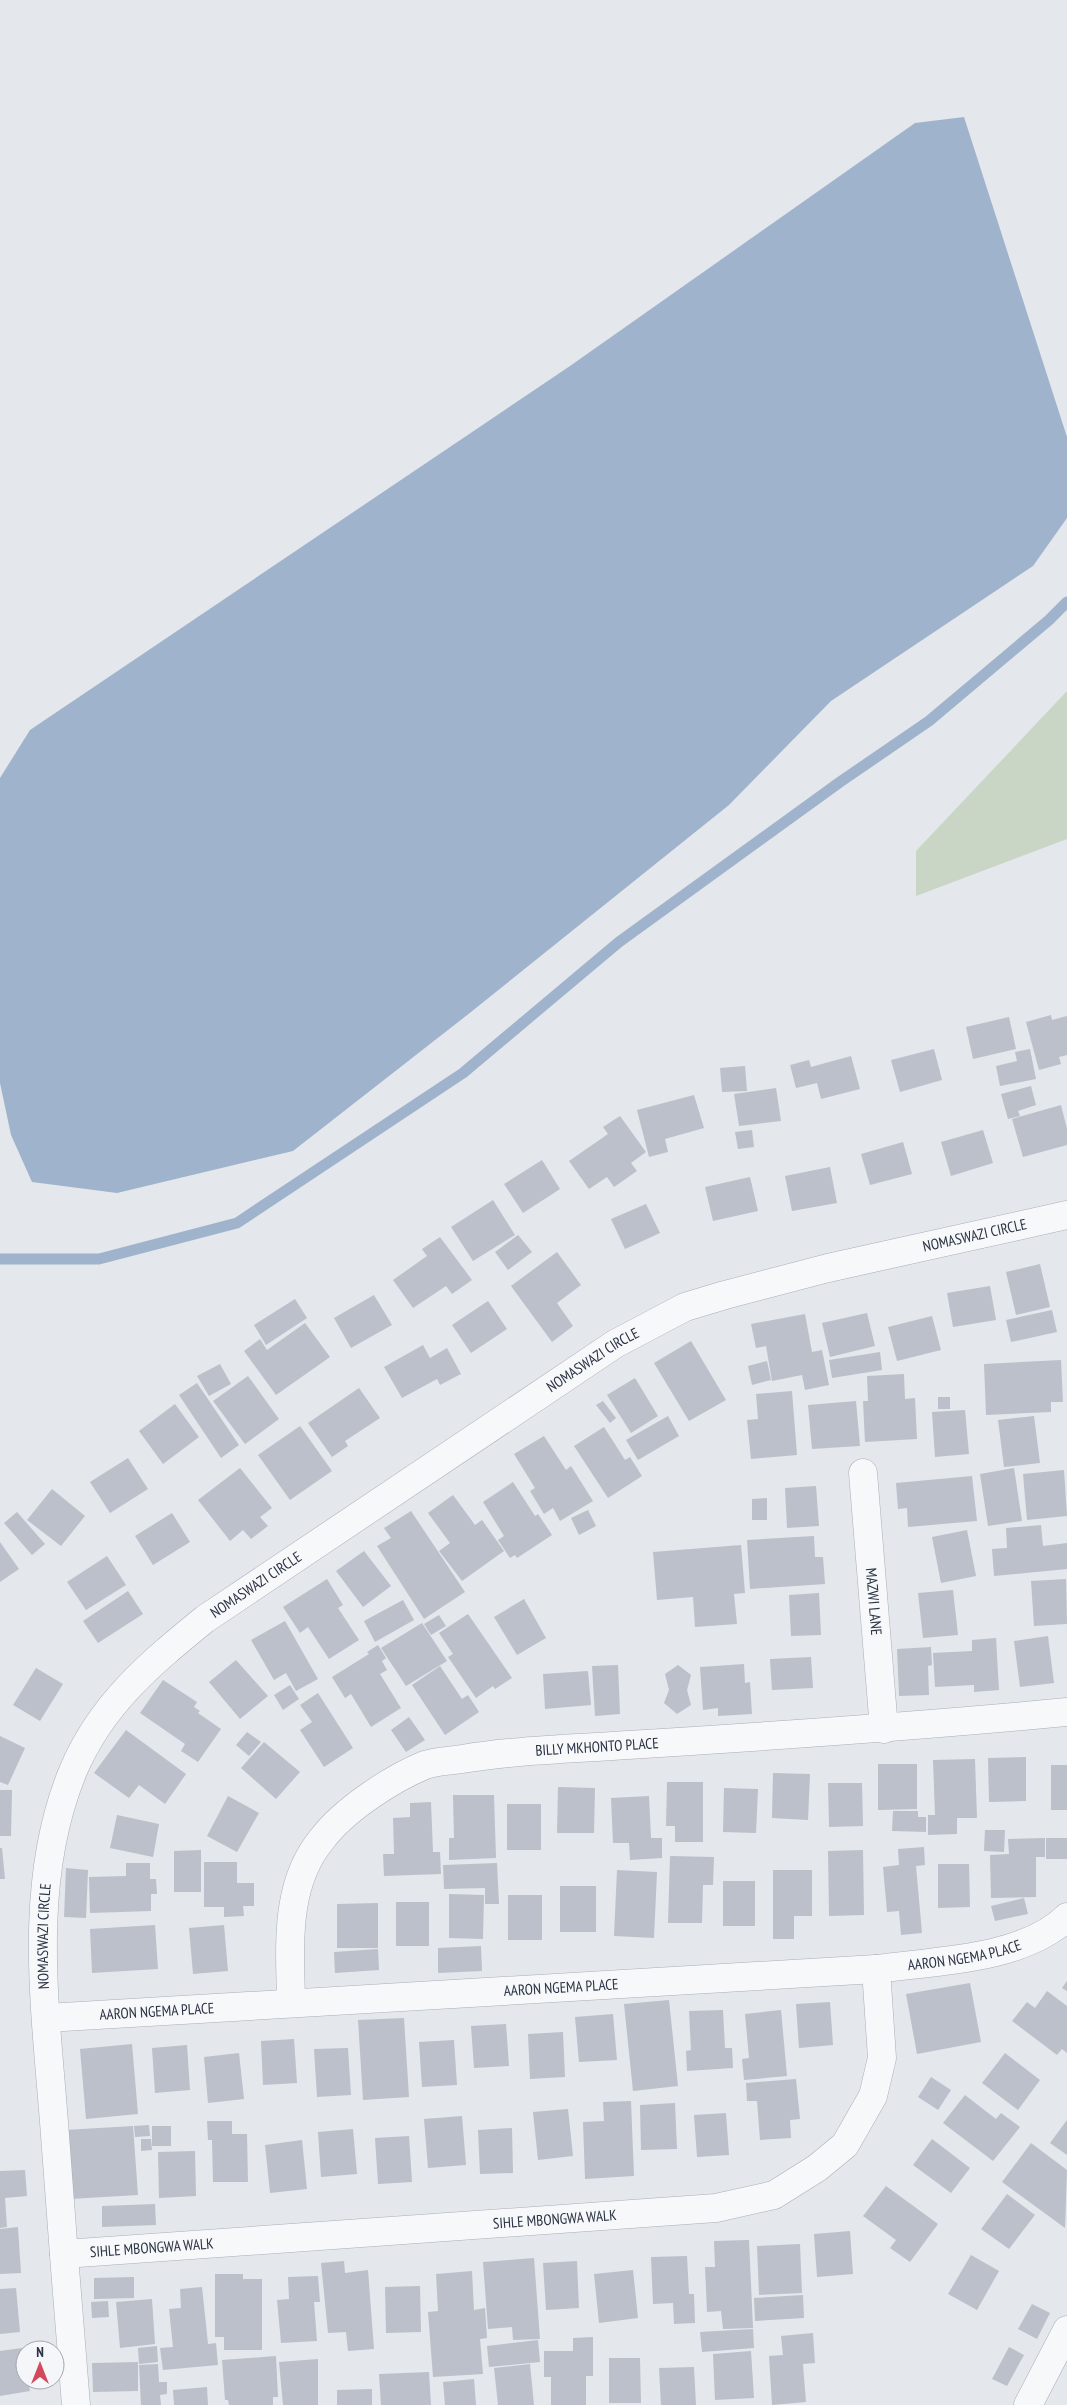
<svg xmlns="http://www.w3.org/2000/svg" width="1067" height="2405" font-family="'PT Sans Narrow',sans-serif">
<rect width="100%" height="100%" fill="#e4e7ec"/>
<polygon fill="#c9d6c5" points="1067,691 1067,839 916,896 916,851"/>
<polygon fill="#9fb4cc" points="964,117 1067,437 1067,518 1033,566 831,701 729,805 471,1012 293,1151 117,1193 32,1182 11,1135 0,1083 0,778 30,730 570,366 915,123"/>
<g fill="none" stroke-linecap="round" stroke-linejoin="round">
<polyline stroke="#9fb4cc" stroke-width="11" points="0,1259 99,1259 237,1223 463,1073 619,942 840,782 929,721 1049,620 1067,602"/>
</g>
<g fill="#bbc0ca">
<polygon points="1051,1015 1052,1020 1067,1016 1067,1055 1059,1057 1061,1064 1039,1070 1026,1022"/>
<polygon points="1009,1017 1016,1049 973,1059 966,1027"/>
<polygon points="934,1049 942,1080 900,1092 891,1060"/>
<polygon points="1030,1049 1036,1079 1000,1086 996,1066 1017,1061 1015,1052"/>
<polygon points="851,1056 860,1089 821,1099 817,1083 796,1088 790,1065 809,1060 811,1067"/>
<polygon points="745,1066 747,1091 722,1092 720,1068"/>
<polygon points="1031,1086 1036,1105 1018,1111 1020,1116 1008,1119 1001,1094"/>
<polygon points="776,1088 781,1121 739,1126 734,1094"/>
<polygon points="694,1095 704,1128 665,1139 668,1152 649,1157 637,1110"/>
<polygon points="1061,1105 1067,1129 1067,1145 1023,1157 1012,1119"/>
<polygon points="620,1116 646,1152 631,1163 637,1171 614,1187 607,1177 589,1189 569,1161 608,1134 603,1127"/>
<polygon points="752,1130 754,1147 738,1149 735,1132"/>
<polygon points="983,1130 993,1163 951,1176 941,1142"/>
<polygon points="903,1142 912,1174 870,1185 861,1154"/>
<polygon points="542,1160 560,1189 523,1213 504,1184"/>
<polygon points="830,1167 837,1203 792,1211 785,1176"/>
<polygon points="750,1177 758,1211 713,1221 705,1187"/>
<polygon points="493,1200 515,1235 473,1261 451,1227"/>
<polygon points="646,1204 660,1233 625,1249 611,1219"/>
<polygon points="518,1235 532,1252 508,1270 495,1252"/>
<polygon points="440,1237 472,1280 452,1294 446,1286 413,1308 393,1280 427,1256 422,1249"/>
<polygon points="557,1252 581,1285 557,1303 573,1326 552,1342 511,1286"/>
<polygon points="1040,1264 1050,1307 1016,1315 1006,1272"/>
<polygon points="990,1286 996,1320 953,1327 947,1293"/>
<polygon points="374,1295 392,1325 351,1348 334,1318"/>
<polygon points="295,1299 307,1318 266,1345 254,1325"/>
<polygon points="488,1301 507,1329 471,1353 452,1325"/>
<polygon points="1052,1310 1057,1332 1011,1342 1006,1320"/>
<polygon points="867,1313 875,1346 830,1357 822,1323"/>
<polygon points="805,1314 812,1352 822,1350 829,1385 805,1390 802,1375 772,1381 766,1346 756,1348 751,1324"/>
<polygon points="932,1316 941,1350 897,1361 888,1327"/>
<polygon points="305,1323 330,1357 276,1395 244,1351 260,1339 267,1350"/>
<polygon points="691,1341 726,1400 689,1421 654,1363"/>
<polygon points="423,1345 430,1358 447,1348 461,1374 440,1385 437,1379 402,1398 384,1367"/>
<polygon points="880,1352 882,1370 832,1378 829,1360"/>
<polygon points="1061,1360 1063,1402 1051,1402 1051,1412 986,1415 984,1364"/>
<polygon points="767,1361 771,1380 752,1385 748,1366"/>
<polygon points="220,1364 231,1384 209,1396 197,1376"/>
<polygon points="904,1374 905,1399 915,1398 917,1439 865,1442 863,1401 868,1401 867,1376"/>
<polygon points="248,1376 279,1419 245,1444 213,1401"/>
<polygon points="635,1378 658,1416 631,1433 607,1395"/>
<polygon points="197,1383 239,1445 221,1458 179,1395"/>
<polygon points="359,1388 380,1418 345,1441 348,1446 332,1457 308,1423"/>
<polygon points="792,1391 797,1455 751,1459 747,1420 758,1419 756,1394"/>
<rect x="938" y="1397" width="12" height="12"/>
<polygon points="603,1401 616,1418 610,1423 596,1405"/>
<polygon points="856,1401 860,1446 812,1449 808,1405"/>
<polygon points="175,1404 199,1437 163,1464 139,1431"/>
<polygon points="965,1410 969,1454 935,1457 932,1412"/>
<polygon points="668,1416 679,1436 638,1460 626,1440"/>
<polygon points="1034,1416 1040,1463 1004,1467 998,1420"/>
<polygon points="300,1426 332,1471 290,1500 258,1455"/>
<polygon points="604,1427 625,1460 630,1457 642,1476 608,1498 574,1446"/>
<polygon points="544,1436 566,1470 571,1466 593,1501 560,1521 553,1508 544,1514 530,1491 535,1488 514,1454"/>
<polygon points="128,1458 148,1489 110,1513 90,1482"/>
<polygon points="240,1468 272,1508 260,1517 268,1526 251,1539 243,1530 230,1541 198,1500"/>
<polygon points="1014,1468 1022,1521 988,1526 980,1474"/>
<polygon points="1064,1470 1067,1516 1027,1520 1023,1474"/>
<polygon points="972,1476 977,1521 908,1527 907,1508 898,1509 896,1483"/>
<polygon points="513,1482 535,1516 538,1514 552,1535 517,1558 515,1555 510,1558 498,1540 504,1536 483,1502"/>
<polygon points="816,1486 819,1526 787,1528 785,1488"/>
<polygon points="52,1489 85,1516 61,1546 27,1520"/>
<polygon points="453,1495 475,1525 482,1520 504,1551 462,1581 439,1551 450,1543 428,1513"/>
<polygon points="767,1498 767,1520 752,1520 752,1499"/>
<polygon points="588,1510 596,1526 579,1535 571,1518"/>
<polygon points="411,1511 465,1592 424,1619 377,1546 391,1538 384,1528"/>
<polygon points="17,1512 45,1544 32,1555 4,1523"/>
<polygon points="172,1513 190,1542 153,1565 135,1536"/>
<polygon points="1041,1525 1043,1546 1067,1543 1067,1569 994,1576 992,1549 1007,1548 1006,1528"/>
<polygon points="967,1530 976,1576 941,1583 932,1537"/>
<polygon points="814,1536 815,1557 823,1557 825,1584 750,1589 747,1540"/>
<polygon points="0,1542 19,1569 0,1582"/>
<polygon points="741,1545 745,1593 734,1594 737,1624 695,1627 693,1597 657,1600 653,1552"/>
<polygon points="364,1551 391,1586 363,1607 336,1571"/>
<polygon points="107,1556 126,1585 86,1610 67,1582"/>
<polygon points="327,1579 343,1605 338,1608 359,1640 329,1659 308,1627 300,1633 283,1607"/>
<polygon points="1066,1579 1067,1624 1034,1626 1031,1581"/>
<polygon points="953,1590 958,1635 923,1638 918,1593"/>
<polygon points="128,1591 143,1614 98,1643 83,1621"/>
<polygon points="819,1593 821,1635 791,1636 789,1595"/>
<polygon points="524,1599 546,1638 517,1655 494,1617"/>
<polygon points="403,1600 414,1620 375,1642 364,1621"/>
<polygon points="468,1614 512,1678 495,1689 493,1686 476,1698 448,1657 453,1654 439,1633"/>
<polygon points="439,1615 446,1626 431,1635 424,1624"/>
<polygon points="285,1621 318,1679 296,1691 286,1673 274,1680 251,1640"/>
<polygon points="422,1623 447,1661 406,1686 381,1648"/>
<polygon points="1048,1636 1054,1683 1020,1687 1014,1641"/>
<polygon points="996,1638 999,1690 974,1692 974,1685 935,1687 933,1653 972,1651 972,1640"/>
<polygon points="378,1645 386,1658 382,1661 387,1670 380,1674 401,1708 371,1727 351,1694 345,1698 332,1677 369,1654 367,1652"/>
<polygon points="931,1647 932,1665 928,1666 929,1695 899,1696 897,1649"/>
<polygon points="811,1657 813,1688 772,1690 770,1659"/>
<polygon points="236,1660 268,1696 240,1719 209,1682"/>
<polygon points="744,1664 745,1683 750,1682 752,1714 718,1716 718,1708 703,1710 700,1667"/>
<polygon points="618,1665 620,1714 595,1716 592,1666"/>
<polygon points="678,1665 691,1675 687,1690 691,1705 677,1714 664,1703 669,1690 665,1674"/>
<polygon points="440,1666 462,1699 468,1695 479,1712 445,1735 412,1685"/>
<polygon points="36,1668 63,1684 40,1721 13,1705"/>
<polygon points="588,1671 591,1705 545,1709 543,1674"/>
<polygon points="163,1680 197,1702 194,1707 200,1711 198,1713 221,1729 198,1762 181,1751 185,1744 140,1713"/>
<polygon points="290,1685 299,1699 283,1710 274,1695"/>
<polygon points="318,1693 353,1748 324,1767 300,1730 312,1722 300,1705"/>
<polygon points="409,1717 425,1740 406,1752 391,1730"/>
<polygon points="126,1730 186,1774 165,1804 139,1785 129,1798 94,1773"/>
<polygon points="247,1732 261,1742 249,1756 236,1745"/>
<polygon points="0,1736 25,1748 8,1785 0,1782"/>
<polygon points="264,1742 300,1772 276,1799 241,1768"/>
<polygon points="1026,1757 1026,1801 989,1802 988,1758"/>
<polygon points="975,1759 977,1818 957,1818 957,1834 928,1835 928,1815 935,1815 933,1760"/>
<polygon points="878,1764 917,1764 917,1809 878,1810"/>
<rect x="1051" y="1765" width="16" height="45"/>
<polygon points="773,1773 810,1774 808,1820 772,1818"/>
<polygon points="667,1782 703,1782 703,1842 675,1842 675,1826 666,1826"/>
<polygon points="828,1783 862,1783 863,1826 829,1827"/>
<polygon points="558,1787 595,1788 594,1833 557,1833"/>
<polygon points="724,1788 758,1789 756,1833 723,1832"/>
<polygon points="0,1790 12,1790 11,1836 0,1836"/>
<polygon points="453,1795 494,1795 496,1858 449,1860 449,1838 454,1838"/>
<polygon points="228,1796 259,1813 237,1852 207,1836"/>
<polygon points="649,1796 651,1838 662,1838 662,1858 630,1860 629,1843 613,1843 611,1798"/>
<polygon points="431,1802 433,1852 440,1852 441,1874 384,1876 383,1854 394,1854 393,1818 410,1817 410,1803"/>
<rect x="507" y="1804" width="34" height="46"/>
<polygon points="893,1811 918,1811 918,1817 926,1817 926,1832 892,1831"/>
<polygon points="117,1815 159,1824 153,1857 110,1848"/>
<polygon points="985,1830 1005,1830 1004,1852 984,1851"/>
<polygon points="1045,1838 1045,1857 1036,1857 1036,1897 991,1898 990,1855 1009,1854 1008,1839"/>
<rect x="1046" y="1838" width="21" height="21"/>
<polygon points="924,1847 925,1865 916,1866 922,1933 901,1935 899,1911 887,1912 883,1867 899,1865 898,1849"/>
<polygon points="0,1848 2,1848 5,1879 0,1879"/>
<polygon points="201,1850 201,1892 174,1892 174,1851"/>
<polygon points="863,1850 864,1915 829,1916 828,1851"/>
<polygon points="670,1856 714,1857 713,1885 703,1885 702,1923 668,1923"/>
<polygon points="204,1862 237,1862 237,1883 254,1883 254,1906 243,1906 244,1916 224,1917 224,1907 204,1907"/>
<polygon points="126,1863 150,1863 150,1879 156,1879 157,1894 151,1894 151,1911 90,1913 89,1877 126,1876"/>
<polygon points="497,1863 499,1904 485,1904 485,1888 444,1889 443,1865"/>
<polygon points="938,1864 969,1864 970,1907 938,1908"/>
<polygon points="66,1868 88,1870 86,1918 64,1917"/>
<polygon points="617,1870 657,1872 654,1938 614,1936"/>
<polygon points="773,1870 812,1870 812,1916 794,1916 794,1939 773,1939"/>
<rect x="723" y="1881" width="32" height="45"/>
<rect x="560" y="1886" width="36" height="46"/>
<polygon points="449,1894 484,1895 483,1939 449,1938"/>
<rect x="508" y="1895" width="34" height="45"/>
<polygon points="1024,1898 1028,1914 995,1921 991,1906"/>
<rect x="396" y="1902" width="33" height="44"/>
<polygon points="378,1903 378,1948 337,1948 337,1904"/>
<polygon points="155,1925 158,1969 92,1973 90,1929"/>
<polygon points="224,1925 228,1971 193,1974 189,1928"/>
<polygon points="481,1946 482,1971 438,1973 438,1948"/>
<polygon points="378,1949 379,1970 335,1973 334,1952"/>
<polygon points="1067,1981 1067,1991 1062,1988"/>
<polygon points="970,1983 981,2042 917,2054 906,1994"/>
<polygon points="1047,1991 1067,2006 1067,2053 1062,2049 1057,2055 1012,2021 1027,2002 1035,2008"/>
<polygon points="669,2000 678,2086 633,2091 624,2004"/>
<polygon points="830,2002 833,2045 799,2048 796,2004"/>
<polygon points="723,2010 725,2048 732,2048 733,2068 687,2071 686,2051 691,2050 689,2011"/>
<polygon points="781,2010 787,2076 744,2080 742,2059 749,2058 745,2014"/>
<polygon points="613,2014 617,2060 579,2062 575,2017"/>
<polygon points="404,2018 409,2097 363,2100 358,2020"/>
<polygon points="506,2024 509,2066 474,2068 471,2026"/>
<polygon points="563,2032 565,2077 530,2079 528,2034"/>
<polygon points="294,2039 297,2083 263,2085 261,2041"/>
<polygon points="454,2040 457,2085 422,2087 419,2042"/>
<polygon points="132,2044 138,2114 86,2119 80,2049"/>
<polygon points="187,2045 190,2090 155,2093 152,2048"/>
<polygon points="348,2048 351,2095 317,2097 314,2049"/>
<polygon points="239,2053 244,2099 208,2103 204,2057"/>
<polygon points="1005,2053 1040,2080 1018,2110 982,2083"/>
<polygon points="931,2077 951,2090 938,2110 918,2097"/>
<polygon points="796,2079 800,2119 790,2120 791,2138 760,2140 757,2101 747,2101 746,2083"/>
<polygon points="965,2095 996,2119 1001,2113 1020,2127 993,2161 943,2123"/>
<polygon points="631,2101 634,2176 585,2179 583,2122 604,2121 603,2102"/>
<polygon points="675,2103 677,2149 641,2150 640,2105"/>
<polygon points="568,2109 573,2156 538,2160 533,2112"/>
<polygon points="726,2113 729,2155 697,2157 694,2115"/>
<polygon points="462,2116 466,2165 428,2168 424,2119"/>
<polygon points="1067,2120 1067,2155 1050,2143"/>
<polygon points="207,2121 232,2121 232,2134 247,2134 248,2182 213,2182 212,2140 208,2140"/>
<polygon points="149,2125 150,2136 135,2137 134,2126"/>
<polygon points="133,2126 138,2195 70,2199 65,2130"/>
<rect x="152" y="2126" width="19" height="20"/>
<polygon points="512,2128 513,2173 480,2174 478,2130"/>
<polygon points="353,2129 357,2174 321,2177 318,2132"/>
<polygon points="409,2136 412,2182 378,2184 375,2138"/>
<polygon points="141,2139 151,2139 152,2150 141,2151"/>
<polygon points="932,2139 970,2168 951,2193 913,2165"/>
<polygon points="302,2140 307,2189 270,2193 265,2145"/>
<polygon points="1031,2143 1067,2170 1065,2228 1002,2182"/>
<polygon points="195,2151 196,2196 159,2198 158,2152"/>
<polygon points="25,2170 27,2196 5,2198 7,2227 0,2228 0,2171"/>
<polygon points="886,2186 938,2224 910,2262 890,2248 896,2240 863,2216"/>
<polygon points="1007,2194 1035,2215 1009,2249 981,2229"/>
<polygon points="155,2204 156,2225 102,2227 102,2206"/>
<polygon points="18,2227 21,2273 0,2274 0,2229"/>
<polygon points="850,2231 853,2274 817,2277 814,2234"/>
<polygon points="749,2240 753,2328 723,2329 721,2311 707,2312 705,2267 715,2267 714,2241"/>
<polygon points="800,2244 802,2293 759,2295 757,2246"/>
<polygon points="971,2255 999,2271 977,2310 948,2294"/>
<polygon points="687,2256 689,2294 694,2294 695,2323 674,2324 673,2303 653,2304 651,2257"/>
<polygon points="534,2258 540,2339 513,2340 512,2327 488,2329 483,2262"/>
<polygon points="344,2261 345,2273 368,2270 374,2349 348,2351 346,2332 328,2333 321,2263"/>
<polygon points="577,2261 579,2308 546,2310 543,2263"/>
<polygon points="633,2270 638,2318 599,2323 594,2274"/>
<polygon points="472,2271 474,2310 485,2308 487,2338 480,2339 483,2374 433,2377 428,2312 438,2311 436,2274"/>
<polygon points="215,2274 243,2274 243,2279 262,2279 262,2350 224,2350 224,2337 215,2337"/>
<polygon points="318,2276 320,2302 314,2302 317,2341 281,2343 277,2300 289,2299 288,2277"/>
<polygon points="134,2277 134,2298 94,2299 94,2278"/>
<polygon points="420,2286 421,2332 386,2333 385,2287"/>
<polygon points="202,2287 208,2344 216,2343 218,2365 163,2370 160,2348 173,2347 169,2309 181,2308 180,2289"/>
<polygon points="16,2288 20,2332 0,2334 0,2289"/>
<polygon points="803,2295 804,2318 755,2321 754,2298"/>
<polygon points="152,2299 155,2344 120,2348 116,2302"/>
<polygon points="108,2301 109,2317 92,2318 91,2302"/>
<polygon points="1032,2304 1050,2313 1037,2339 1018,2329"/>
<polygon points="753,2329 754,2348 702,2352 700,2332"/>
<polygon points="813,2333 815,2363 803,2364 806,2402 772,2405 769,2356 783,2355 781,2336"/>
<polygon points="593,2337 593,2376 586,2376 586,2405 551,2405 551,2377 544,2377 544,2351 573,2351 573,2338"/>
<polygon points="538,2340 540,2362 489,2367 487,2346"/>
<polygon points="157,2346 158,2362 139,2364 138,2348"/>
<polygon points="1009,2347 1024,2355 1007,2386 992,2379"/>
<polygon points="22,2348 25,2380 28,2380 30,2391 0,2396 0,2351"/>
<polygon points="751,2351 754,2398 715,2400 713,2354"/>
<polygon points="276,2356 278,2397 273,2397 273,2405 229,2405 228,2400 225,2400 222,2360"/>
<polygon points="609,2358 640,2358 641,2403 609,2403"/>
<polygon points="318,2359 318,2405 283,2405 279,2362"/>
<polygon points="138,2362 138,2391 93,2392 92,2363"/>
<polygon points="158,2364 159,2382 167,2382 167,2394 160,2395 161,2405 141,2405 139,2365"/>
<polygon points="530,2364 534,2405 498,2405 494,2368"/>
<polygon points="694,2367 696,2405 661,2405 659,2368"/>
<polygon points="429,2372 431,2405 381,2405 379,2374"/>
<polygon points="474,2379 476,2405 445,2405 443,2382"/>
<polygon points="207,2387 208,2405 174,2405 173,2390"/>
<polygon points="372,2389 372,2405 337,2405 337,2390"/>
</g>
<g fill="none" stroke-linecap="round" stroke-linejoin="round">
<g stroke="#a9aeb7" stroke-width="29">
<g id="minor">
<path id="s1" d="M863,1473L884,1729"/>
<path id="s2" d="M291,2002C290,1946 284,1885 322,1839C344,1810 391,1779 425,1765C436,1761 450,1761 462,1759C517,1750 573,1749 628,1745C774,1736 921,1726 1067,1712"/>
<path id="s3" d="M46,2018L876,1969C935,1961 1023,1960 1067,1917"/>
<path id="s4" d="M64,2254L716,2208L774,2195L817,2168L845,2145L873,2096L882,2058L876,1969"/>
<path id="s5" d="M76,2405C68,2311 61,2216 54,2122C45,2006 27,1882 73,1771C101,1704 151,1663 205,1619L615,1344L685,1307L725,1295L828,1268L1067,1215"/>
<polyline points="1028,2405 1067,2330"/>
</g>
</g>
<use href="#minor" stroke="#f7f8fa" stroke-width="28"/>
</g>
<g text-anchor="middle" stroke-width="4" stroke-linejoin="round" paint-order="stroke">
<g font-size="15" fill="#2b3445" stroke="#f4f6f9">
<text dy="5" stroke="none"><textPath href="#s5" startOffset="1714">NOMASWAZI CIRCLE</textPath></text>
<text dy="5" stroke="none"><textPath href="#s5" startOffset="1309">NOMASWAZI CIRCLE</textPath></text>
<text dy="5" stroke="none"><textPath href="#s5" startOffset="904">NOMASWAZI CIRCLE</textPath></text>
<text dy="5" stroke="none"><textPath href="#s1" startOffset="129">MAZWI LANE</textPath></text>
<text dy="5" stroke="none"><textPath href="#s2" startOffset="471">BILLY MKHONTO PLACE</textPath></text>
<text dy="5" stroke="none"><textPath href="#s5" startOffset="470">NOMASWAZI CIRCLE</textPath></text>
<text dy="5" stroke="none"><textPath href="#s3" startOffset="921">AARON NGEMA PLACE</textPath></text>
<text dy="5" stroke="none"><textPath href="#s3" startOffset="516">AARON NGEMA PLACE</textPath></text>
<text dy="5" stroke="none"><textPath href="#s3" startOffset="111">AARON NGEMA PLACE</textPath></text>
<text dy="5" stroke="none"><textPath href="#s4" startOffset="492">SIHLE MBONGWA WALK</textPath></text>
<text dy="5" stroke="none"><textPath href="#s4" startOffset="88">SIHLE MBONGWA WALK</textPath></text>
</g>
</g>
<g transform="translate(40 2365)"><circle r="24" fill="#f4f6f9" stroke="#a4a8b1"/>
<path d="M0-4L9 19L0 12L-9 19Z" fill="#d1495b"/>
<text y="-8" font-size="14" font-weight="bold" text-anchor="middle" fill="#2b3445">N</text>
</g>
</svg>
